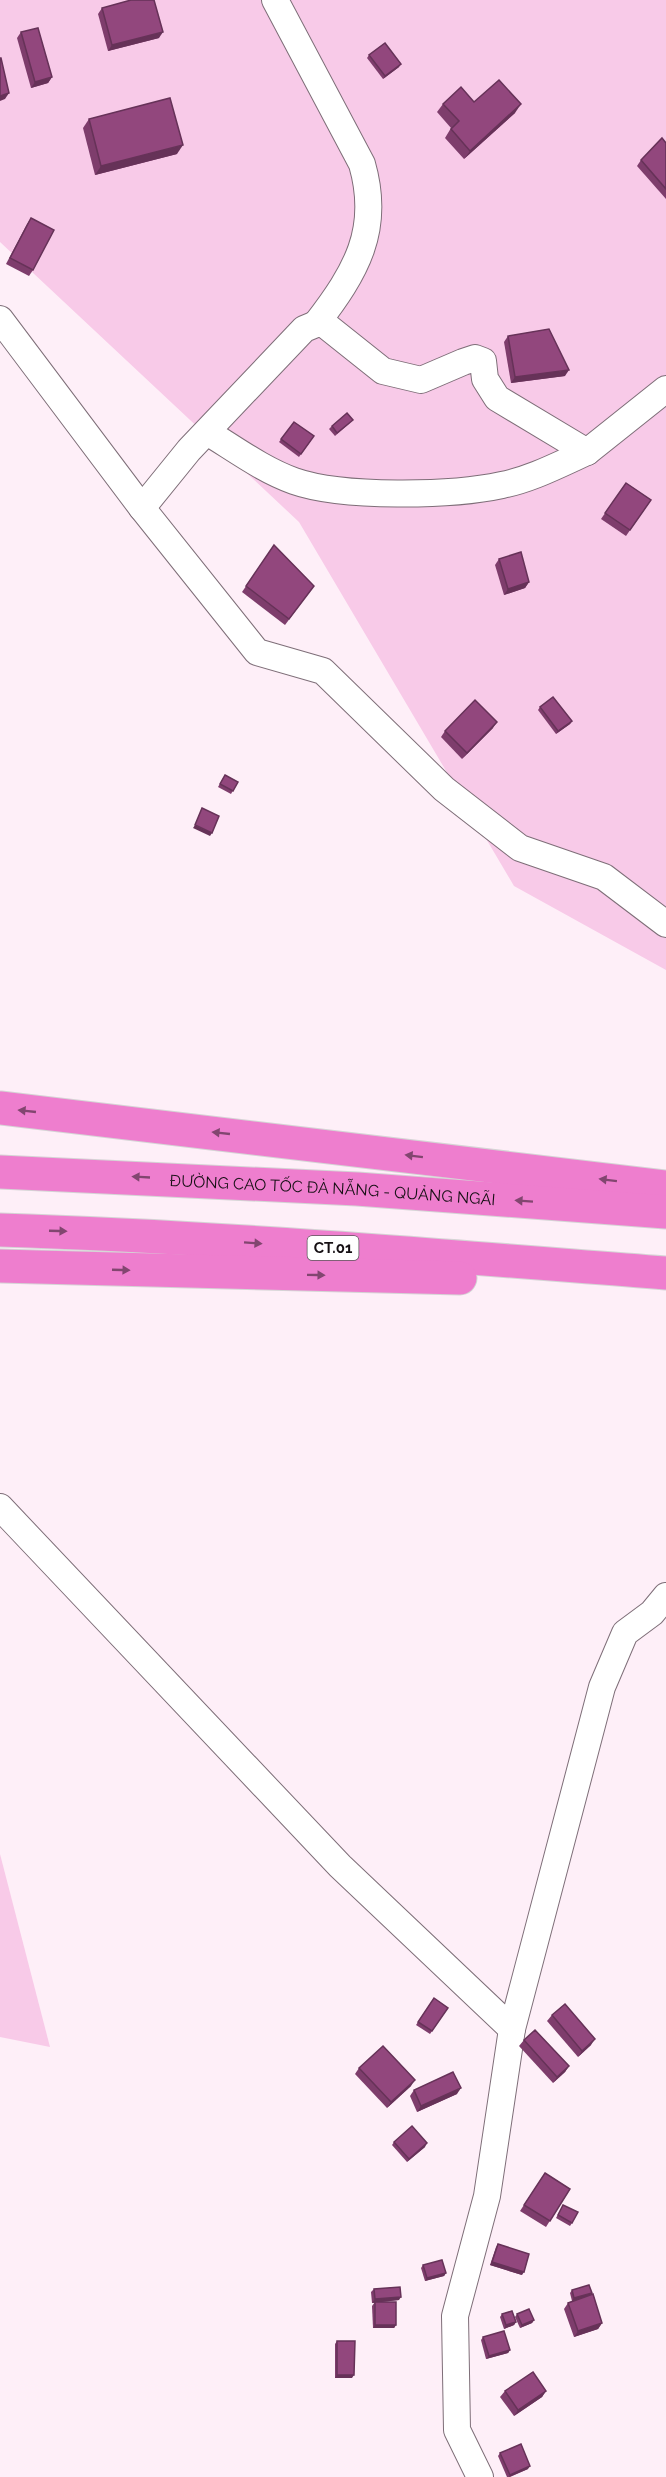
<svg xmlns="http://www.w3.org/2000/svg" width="666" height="2477" font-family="Raleway,sans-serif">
<rect width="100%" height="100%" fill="#feeff8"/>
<g fill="#f8cae8">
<polygon points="0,0 666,0 666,970 514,886 299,522 0,242"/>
<polygon points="0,1854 50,2047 0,2037"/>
</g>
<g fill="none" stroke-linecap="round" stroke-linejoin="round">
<g stroke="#7e6e78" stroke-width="28">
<g id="minor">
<path d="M275,0L362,164C381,230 356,272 316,324"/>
<polyline points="0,319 142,508 257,652 323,671 444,789 520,848 604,877 666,924"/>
<path d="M207,432C235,449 263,470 294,481C342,498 452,496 502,485C532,479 560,464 587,452"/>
<polyline points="142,508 189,450 304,329 316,324 324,324 383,371 421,380 463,362 475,358 483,361 485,379 497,398 587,452 666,389"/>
<polyline points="0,1507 340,1866 512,2029"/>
<polyline points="480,2477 457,2430 455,2316 487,2196 512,2029 602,1687 625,1633 652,1613 666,1596"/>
</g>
</g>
<g stroke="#d5d4d5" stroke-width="35">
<g id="motorway">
<polyline points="0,1108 666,1187"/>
<path id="s1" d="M0,1172L357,1189L666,1212"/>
<path d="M0,1230C222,1237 444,1256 666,1273"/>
<polyline points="0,1266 460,1278"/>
</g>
</g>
<use href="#minor" stroke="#fff" stroke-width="26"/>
<use href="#motorway" stroke="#ee7ece" stroke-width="33"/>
</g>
<g fill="#7e3d6c">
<polygon points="102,8 159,38 108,51 98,14"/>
<polygon points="21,32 52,77 48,83 31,88 17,38"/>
<polygon points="369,55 399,67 383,79 367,58"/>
<polygon points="474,102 515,113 464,159 445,138 451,128 437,112 443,104"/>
<polygon points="89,119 177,154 95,175 83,128"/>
<polygon points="666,143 666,199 637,166 641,160"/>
<polygon points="31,218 33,270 29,276 6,264 27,224"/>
<polygon points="508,336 565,376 511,383 504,342"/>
<polygon points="294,422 314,436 299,457 279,442"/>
<polygon points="350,423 335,436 329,429 332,426"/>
<polygon points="626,483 651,500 626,536 601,519"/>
<polygon points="274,545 314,586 285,625 242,592"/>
<polygon points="499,559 529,582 525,588 504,595 495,565"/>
<polygon points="540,707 572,721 570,724 556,734 538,710"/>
<polygon points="493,728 462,759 441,737 445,731"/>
<polygon points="225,775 238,782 231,794 218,787"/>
<polygon points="434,1998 448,2008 430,2034 416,2025"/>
<polygon points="552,2015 591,2045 578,2057 547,2021"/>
<polygon points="524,2040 569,2066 565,2072 553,2083 519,2046"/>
<polygon points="359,2068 411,2086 387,2108 355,2074"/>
<polygon points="414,2090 457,2094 417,2112 410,2096"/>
<polygon points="394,2142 425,2147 407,2162 392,2145"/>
<polygon points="545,2173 570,2189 546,2227 520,2211"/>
<polygon points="563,2205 572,2223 570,2226 556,2218"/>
<polygon points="498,2244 522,2275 490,2265 496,2247"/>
<polygon points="423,2265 446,2273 444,2276 425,2281 421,2268"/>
<polygon points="374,2289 399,2300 372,2303 371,2292"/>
<polygon points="572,2290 592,2293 590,2295 602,2323 598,2329 574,2337 564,2309 568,2303 572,2301 570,2293"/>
<polygon points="375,2302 396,2325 394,2328 373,2328 372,2306"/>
<polygon points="502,2314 516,2322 514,2325 504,2329 500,2317"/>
<polygon points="517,2314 534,2320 532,2323 520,2328 515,2317"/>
<polygon points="483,2337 510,2350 508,2353 486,2359 481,2340"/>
<polygon points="337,2341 352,2378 335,2378 335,2344"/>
<polygon points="505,2391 546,2391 542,2397 514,2416 500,2397"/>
<polygon points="500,2453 528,2469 510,2477 507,2477 498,2456"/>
</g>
<g fill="#663258">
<polygon points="163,32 159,38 108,51 112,45"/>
<polygon points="401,64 399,67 383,79 385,76"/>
<polygon points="52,77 48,83 31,88 35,82"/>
<polygon points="9,93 5,99 0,101 0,96"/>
<polygon points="521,104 515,113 464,159 470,151"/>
<polygon points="183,145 177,154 95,175 101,166"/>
<polygon points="569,370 565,376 511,383 515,377"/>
<polygon points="529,582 525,588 504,595 508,589"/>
<polygon points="572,721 570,724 556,734 558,731"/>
<polygon points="497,722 493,728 462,759 467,753"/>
<polygon points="195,825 212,833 210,836 193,828"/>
<polygon points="595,2039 591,2045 578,2057 582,2051"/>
<polygon points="569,2066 565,2072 553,2083 557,2077"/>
<polygon points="415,2080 411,2086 387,2108 391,2102"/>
<polygon points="461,2088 457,2094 417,2112 421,2106"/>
<polygon points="427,2143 425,2147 407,2162 409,2159"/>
<polygon points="492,2262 524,2272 522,2275 490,2265"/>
<polygon points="446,2273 444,2276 425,2281 427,2278"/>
<polygon points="592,2293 589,2296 572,2301 574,2298"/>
<polygon points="401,2297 399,2300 372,2303 375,2299"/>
<polygon points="534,2320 532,2323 520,2328 522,2325"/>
<polygon points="516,2322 514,2325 504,2329 506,2325"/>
<polygon points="602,2323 598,2329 574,2337 578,2331"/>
<polygon points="375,2325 396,2325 394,2328 373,2328"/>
<polygon points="510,2350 508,2353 486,2359 489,2356"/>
<polygon points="337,2375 354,2375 352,2378 335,2378"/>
<polygon points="546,2391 542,2397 514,2416 518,2410"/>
<polygon points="530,2466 528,2469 509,2477 510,2475"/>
</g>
<g fill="#92477d" stroke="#663258" stroke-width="1.5">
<polygon points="131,0 154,0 163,32 112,45 102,8"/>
<polygon points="38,28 52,77 35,82 21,32"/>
<polygon points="385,43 401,64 385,76 369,55"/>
<polygon points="0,58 1,58 9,93 0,96"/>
<polygon points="499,80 521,104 470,151 451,129 459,121 443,104 461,87 474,102"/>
<polygon points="170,98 183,145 101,166 89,119"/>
<polygon points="662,138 666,143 666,189 641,160"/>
<polygon points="31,218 54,230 33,270 10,258"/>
<polygon points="549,329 569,370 515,377 508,336"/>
<polygon points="347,413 353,420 337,433 332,426"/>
<polygon points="294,422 314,436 301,454 281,439"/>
<polygon points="626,483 651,500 630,530 605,513"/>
<polygon points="274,545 314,586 289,619 246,586"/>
<polygon points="521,552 529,582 508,589 499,559"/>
<polygon points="553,697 572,721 558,731 540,707"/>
<polygon points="475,700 497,722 467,753 445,731"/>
<polygon points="225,775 238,782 233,791 220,784"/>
<polygon points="202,808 219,816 212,833 195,825"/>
<polygon points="434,1998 448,2008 432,2031 418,2022"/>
<polygon points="565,2004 595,2039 582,2051 552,2015"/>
<polygon points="535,2030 569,2066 557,2077 524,2040"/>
<polygon points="383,2046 415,2080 391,2102 359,2068"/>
<polygon points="453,2072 461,2088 421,2106 414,2090"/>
<polygon points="412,2126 427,2143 409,2159 394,2142"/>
<polygon points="545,2173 570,2189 550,2221 524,2205"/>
<polygon points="563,2205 578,2212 572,2223 558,2215"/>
<polygon points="498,2244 529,2254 524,2272 492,2262"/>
<polygon points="442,2260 446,2273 427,2278 423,2265"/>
<polygon points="589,2285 592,2293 574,2298 572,2290"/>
<polygon points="400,2287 401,2297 375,2299 374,2289"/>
<polygon points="593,2294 602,2323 578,2331 568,2303"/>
<rect x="375" y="2302" width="21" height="23"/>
<polygon points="529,2309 534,2320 522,2325 517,2314"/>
<polygon points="512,2311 516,2322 506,2325 502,2314"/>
<polygon points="504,2331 510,2350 489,2356 483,2337"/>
<polygon points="337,2341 355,2341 354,2375 337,2375"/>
<polygon points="533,2372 546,2391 518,2410 505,2391"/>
<polygon points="521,2444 530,2466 510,2475 500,2453"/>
</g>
<defs><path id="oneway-solid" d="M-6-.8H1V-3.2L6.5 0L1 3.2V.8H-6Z" transform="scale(1.5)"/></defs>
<g fill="#824670">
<use href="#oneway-solid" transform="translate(27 1111) rotate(-174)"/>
<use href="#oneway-solid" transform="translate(221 1133) rotate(-174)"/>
<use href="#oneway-solid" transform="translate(414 1156) rotate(-173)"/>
<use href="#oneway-solid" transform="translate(141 1177) rotate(-177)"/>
<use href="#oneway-solid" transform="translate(608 1180) rotate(-173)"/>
<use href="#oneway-solid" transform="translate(524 1201) rotate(-176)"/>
<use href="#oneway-solid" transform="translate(58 1231) rotate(2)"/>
<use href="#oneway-solid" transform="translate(253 1243) rotate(4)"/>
<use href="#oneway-solid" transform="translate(121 1270) rotate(2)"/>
<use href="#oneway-solid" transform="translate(316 1275) rotate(1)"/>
</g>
<g text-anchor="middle" stroke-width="4.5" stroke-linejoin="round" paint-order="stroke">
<rect fill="#fff" stroke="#5b575a" stroke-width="1.5" x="307.5" y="1236" width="51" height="24" rx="4.5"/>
<g font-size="15" font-weight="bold" fill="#150f13">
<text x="333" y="1253">CT.01</text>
</g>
<g font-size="16" fill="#150f13" stroke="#fff">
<text dy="6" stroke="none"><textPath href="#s1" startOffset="333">ĐƯỜNG CAO TỐC ĐÀ NẴNG - QUẢNG NGÃI</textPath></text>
</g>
</g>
</svg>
